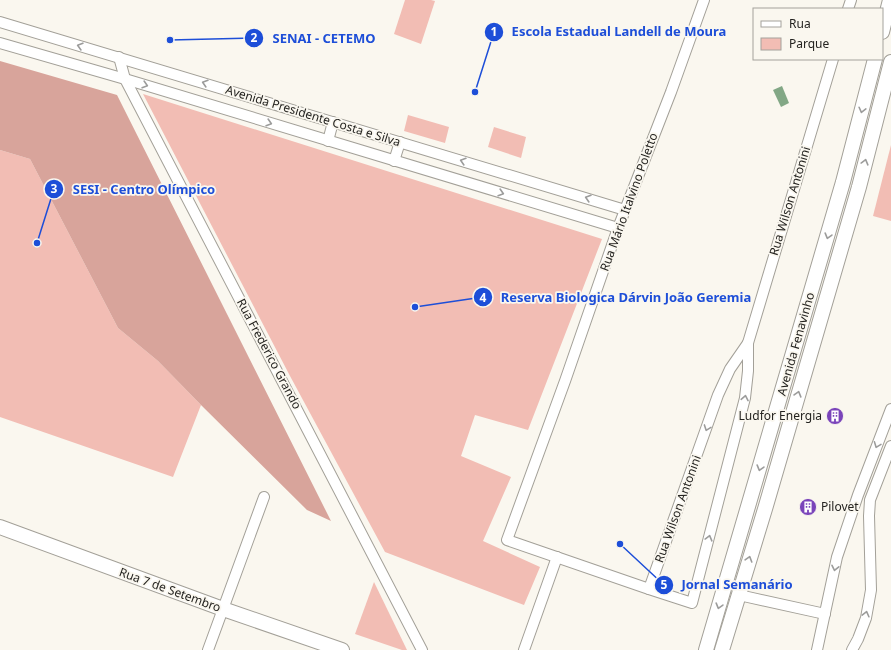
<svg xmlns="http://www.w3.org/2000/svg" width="891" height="650" font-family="'Noto Sans',sans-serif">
<rect width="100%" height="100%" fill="#faf7ef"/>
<g fill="#f2bdb4">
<polygon points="405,0 431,0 435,1 421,44 394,34"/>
<polygon points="143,94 602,239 528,430 475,415 461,456 511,477 483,541 540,567 524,605 385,552 290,376"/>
<polygon points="408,115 449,127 445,143 404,131"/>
<polygon points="494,127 526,137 521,158 488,147"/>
<polygon points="891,145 891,221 873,216"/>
<polygon points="0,150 30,159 118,328 158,361 201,405 173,477 0,417"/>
<polygon points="374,582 407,650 402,650 355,634"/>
</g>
<polygon fill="#d8a49b" points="0,61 117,95 331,521 307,510 201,405 158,361 118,328 30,159 0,150"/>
<polygon fill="#82a785" points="782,86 789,103 781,107 773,90"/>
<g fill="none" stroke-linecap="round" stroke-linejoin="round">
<g stroke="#a3a098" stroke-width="12">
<g id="street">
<polyline points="704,0 671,92 618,228 565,381 507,540 649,589 692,603 745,398 748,371 748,343 833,59"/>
<polyline points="848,9 851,0"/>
<polyline points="0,22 625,210"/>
<polyline points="0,43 125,79 618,228"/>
<polyline points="119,57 125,79 422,650"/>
<polyline points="328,141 333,122"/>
<polyline points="394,161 400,142"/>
<polyline points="649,589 718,395 730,369 748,343"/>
<polyline points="739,595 825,614"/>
<polyline points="208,650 264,497"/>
<polyline points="524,650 557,557"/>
<polyline points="817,650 837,557 858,495 891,409"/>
<polyline points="852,650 858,639 866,618 871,590 869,516 870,500 891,446"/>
</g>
</g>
<g stroke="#a3a098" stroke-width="16">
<g id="secondary">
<polyline points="882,32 890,0"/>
<polyline points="0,527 223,609 342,650"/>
<polyline points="706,650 843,182 875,59"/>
<polyline points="722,650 765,509 859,187 891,62"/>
</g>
</g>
<use href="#street" stroke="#fff" stroke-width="10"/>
<use href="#secondary" stroke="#fff" stroke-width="14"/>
</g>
<defs><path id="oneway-chevron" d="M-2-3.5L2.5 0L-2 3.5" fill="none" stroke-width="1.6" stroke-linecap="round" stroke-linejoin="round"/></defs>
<g stroke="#9c9c9b">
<use href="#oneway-chevron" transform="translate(80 46) rotate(-164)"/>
<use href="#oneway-chevron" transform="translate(205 83) rotate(-163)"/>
<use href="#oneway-chevron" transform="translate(145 85) rotate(17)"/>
<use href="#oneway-chevron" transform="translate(862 110) rotate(104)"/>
<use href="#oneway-chevron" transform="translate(269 123) rotate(17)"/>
<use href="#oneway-chevron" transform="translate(463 161) rotate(-163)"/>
<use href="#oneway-chevron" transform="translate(865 162) rotate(-75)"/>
<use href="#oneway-chevron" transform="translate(501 193) rotate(17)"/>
<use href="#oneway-chevron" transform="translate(588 198) rotate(-163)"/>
<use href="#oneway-chevron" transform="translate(828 236) rotate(106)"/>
<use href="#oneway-chevron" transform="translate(798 394) rotate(-74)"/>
<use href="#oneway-chevron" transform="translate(745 398) rotate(-79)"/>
<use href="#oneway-chevron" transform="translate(707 428) rotate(110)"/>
<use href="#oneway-chevron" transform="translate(877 445) rotate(111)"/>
<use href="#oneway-chevron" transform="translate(760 468) rotate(106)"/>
<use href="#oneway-chevron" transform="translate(709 538) rotate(-75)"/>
<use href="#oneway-chevron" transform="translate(749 559) rotate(-73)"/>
<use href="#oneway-chevron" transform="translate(835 568) rotate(102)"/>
<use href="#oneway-chevron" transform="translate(719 606) rotate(106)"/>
<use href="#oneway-chevron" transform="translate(866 614) rotate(-76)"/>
</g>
<defs>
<g id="building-disc" transform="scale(0.9)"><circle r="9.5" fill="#7a44ba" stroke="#faf7ef"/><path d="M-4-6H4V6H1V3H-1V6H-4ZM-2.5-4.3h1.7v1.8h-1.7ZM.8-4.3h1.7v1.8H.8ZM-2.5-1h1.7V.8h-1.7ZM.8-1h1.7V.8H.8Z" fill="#fff"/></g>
</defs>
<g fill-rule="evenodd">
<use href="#building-disc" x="835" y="416"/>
<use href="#building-disc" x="808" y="507"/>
</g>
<g text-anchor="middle" stroke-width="3.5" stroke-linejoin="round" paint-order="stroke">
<g font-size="12" fill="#242320" stroke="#faf7ef">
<text transform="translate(313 116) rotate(17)" y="4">Avenida Presidente Costa e Silva</text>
<text transform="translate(790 201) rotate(-73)" y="4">Rua Wilson Antonini</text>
<text transform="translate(629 202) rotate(-70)" y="4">Rua Mário Italvino Poletto</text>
<text transform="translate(796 344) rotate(-74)" y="4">Avenida Fenavinho</text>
<text transform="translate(269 354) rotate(62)" y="4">Rua Frederico Grando</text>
<text transform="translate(678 509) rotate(-70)" y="4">Rua Wilson Antonini</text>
<text transform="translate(170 590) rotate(20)" y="4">Rua 7 de Setembro</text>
</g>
<g font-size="12" fill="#242320" stroke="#faf7ef" text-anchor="end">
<text x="822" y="420">Ludfor Energia</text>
<text x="821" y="511" text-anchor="start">Pilovet</text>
</g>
</g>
<path fill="none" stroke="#1d4ed8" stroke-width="1.5" d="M475 92L494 32M170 40L254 38M37 243L54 189M415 307L483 297M620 544L664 585"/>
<g fill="#1d4ed8" stroke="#faf7ef" stroke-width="1.5">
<circle cx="475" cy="92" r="4"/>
<circle cx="170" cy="40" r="4"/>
<circle cx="37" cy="243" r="4"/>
<circle cx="415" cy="307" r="4"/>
<circle cx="620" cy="544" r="4"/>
<circle cx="494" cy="32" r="10"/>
<circle cx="254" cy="38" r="10"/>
<circle cx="54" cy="189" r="10"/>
<circle cx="483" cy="297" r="10"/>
<circle cx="664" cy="585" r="10"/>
</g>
<g font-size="12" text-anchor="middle" font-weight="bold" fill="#fff">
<text x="494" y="36">1</text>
<text x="254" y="42">2</text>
<text x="54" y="193">3</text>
<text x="483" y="302">4</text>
<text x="664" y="589">5</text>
</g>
<g font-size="13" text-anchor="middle" font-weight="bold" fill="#1d4ed8" stroke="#faf7ef" stroke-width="3.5" stroke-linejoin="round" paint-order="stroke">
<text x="619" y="36">Escola Estadual Landell de Moura</text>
<text x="324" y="43">SENAI - CETEMO</text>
<text x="144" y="194">SESI - Centro Olímpico</text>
<text x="626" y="302">Reserva Biologica Dárvin João Geremia</text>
<text x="737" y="589">Jornal Semanário</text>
</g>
<rect x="753" y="8" width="130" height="52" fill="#faf7ef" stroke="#a4a29c"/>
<rect x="761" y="21" width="20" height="6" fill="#ffffff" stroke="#a4a29c"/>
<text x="789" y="28" font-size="12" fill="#242320">Rua</text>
<rect x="761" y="38" width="20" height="12" fill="#f2bdb4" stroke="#a4a29c"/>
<text x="789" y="48" font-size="12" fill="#242320">Parque</text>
</svg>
